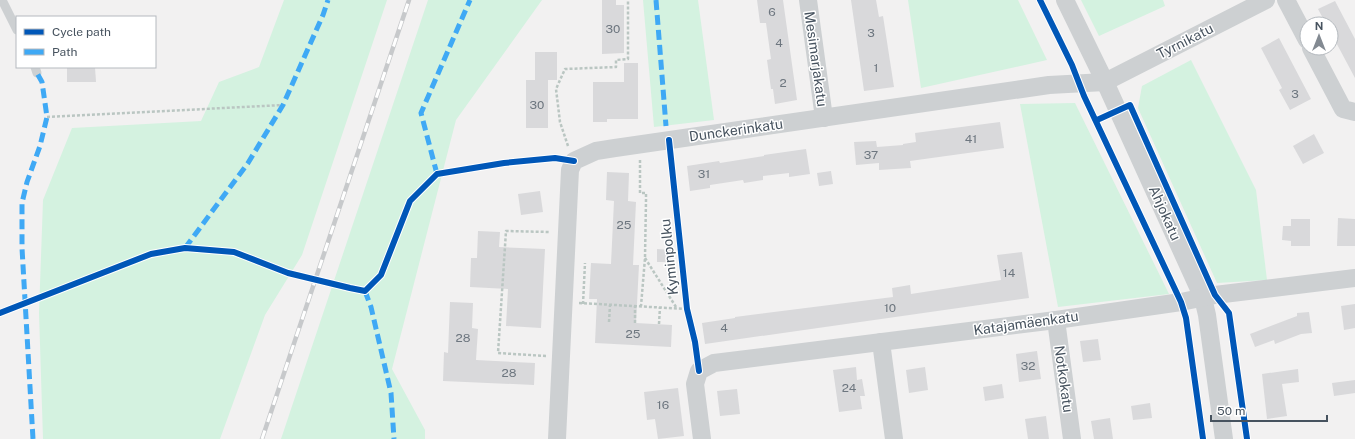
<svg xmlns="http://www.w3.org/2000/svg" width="1355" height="439" font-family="'Public Sans',sans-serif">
<rect width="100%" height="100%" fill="#f2f1f1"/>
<g fill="#d4f2e0">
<polygon points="284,0 387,0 302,255 265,315 220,439 43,439 39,313 43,200 72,128 201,121 219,82 259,67"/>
<polygon points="428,0 542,0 456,120 392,369 425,430 425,439 281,439"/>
<polygon points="643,0 698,0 714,120 654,127"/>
<polygon points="908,0 1018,0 1047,60 921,88"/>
<polygon points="1081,0 1163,0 1165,6 1099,36"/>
<polygon points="1191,60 1256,190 1267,280 1217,283 1138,108 1142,86"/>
<polygon points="1075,103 1169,294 1058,307 1020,104"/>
</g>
<g fill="#d9d9db">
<polygon points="602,0 616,0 616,5 624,5 624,53 602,54"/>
<polygon points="757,0 783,0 797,100 775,104 773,89 771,89 767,60 771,59 766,23 760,23"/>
<polygon points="851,0 876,0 879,17 883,16 894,87 864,91"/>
<polygon points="1335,1 1355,39 1355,78 1331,33 1331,24 1326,24 1318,9"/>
<polygon points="1279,38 1311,99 1290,110 1279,90 1282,88 1261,48"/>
<polygon points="535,52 557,52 557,80 548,80 548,128 526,128 526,80 535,80"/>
<polygon points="624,63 638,63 638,119 607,119 607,122 593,122 593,82 624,82"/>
<polygon points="67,67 95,67 96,82 67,82"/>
<polygon points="1000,122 1004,148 910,161 911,168 879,170 879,163 856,165 854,142 876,141 877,147 903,145 903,144 916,142 915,133"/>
<polygon points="1314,134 1324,153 1303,164 1293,146"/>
<polygon points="806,149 810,174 789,177 789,173 763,176 763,180 744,183 743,180 710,185 710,188 690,191 687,166 719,161 720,163 764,156 764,155"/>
<polygon points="831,171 833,184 819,186 817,173"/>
<polygon points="607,172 629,173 628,201 636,202 633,265 639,265 636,323 672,325 671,347 595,343 597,299 589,299 591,263 611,264 614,201 606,200"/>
<polygon points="540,191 543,212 521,215 518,194"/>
<polygon points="1338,218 1355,219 1355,246 1337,246"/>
<polygon points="1291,219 1310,219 1310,246 1291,246 1291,241 1282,240 1283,226 1291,226"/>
<polygon points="478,231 500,232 499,247 545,249 541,328 506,326 508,289 470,287 471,258 477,258"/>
<polygon points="657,249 672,250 671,262 657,262"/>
<polygon points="1022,252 1029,298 705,344 702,323 735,318 735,317 893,297 892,288 910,285 911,294 1001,280 997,255"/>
<polygon points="450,302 473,303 472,328 478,329 476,360 535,363 534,385 443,381 444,352 448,353"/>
<polygon points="1355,304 1355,328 1344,330 1341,306"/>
<polygon points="1309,312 1312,333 1301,334 1275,344 1274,340 1255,347 1250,334 1297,316 1297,313"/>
<polygon points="1098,339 1101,360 1083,362 1080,341"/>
<polygon points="1037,351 1041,379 1019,382 1016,354"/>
<polygon points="856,367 857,380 862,379 865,396 860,396 862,409 839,412 833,370"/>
<polygon points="925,367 928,390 909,393 906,370"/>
<polygon points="1298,369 1299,382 1282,384 1287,416 1267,419 1262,374"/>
<polygon points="1355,380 1355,393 1334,396 1332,383"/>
<polygon points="1002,384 1004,398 985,401 983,387"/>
<polygon points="678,388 684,436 658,439 655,419 647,420 644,392"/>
<polygon points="737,389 740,414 720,416 717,391"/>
<polygon points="1150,403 1152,418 1133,420 1131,406"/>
<polygon points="1046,416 1049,439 1028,439 1025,419"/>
<polygon points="1110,418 1113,439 1094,439 1091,421"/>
</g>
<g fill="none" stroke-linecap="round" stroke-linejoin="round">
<g stroke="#bac6c2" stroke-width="2.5" stroke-dasharray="3 2" stroke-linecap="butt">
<polyline points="47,117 283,105"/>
<polyline points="568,146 560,122 556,89 565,69 616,67 616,60 628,59 628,0"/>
<polyline points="640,160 640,193 646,193 646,200 645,258 641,306"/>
<polyline points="645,258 676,307"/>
<polyline points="579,303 687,309"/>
<polyline points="583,304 585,263"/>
<polyline points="609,322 610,305"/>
<polyline points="635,323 635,306"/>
<polyline points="659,324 660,307"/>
<polyline points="546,356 498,353 506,231 550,232"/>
</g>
<g stroke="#cdd0d2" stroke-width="9">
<polyline points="2,0 17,30"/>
<polyline points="35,67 37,73"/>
</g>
<g stroke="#cdd0d2" stroke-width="18">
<polyline points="808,0 824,118"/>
<polyline points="1065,0 1105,82 1203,298 1207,315 1224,439"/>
<polyline points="1286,0 1307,40"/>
<polyline points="1311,48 1343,109 1355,112"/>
<polyline points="1056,320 1072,439"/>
<polyline points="881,342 894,439"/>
<polyline points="557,439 570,170 574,161 596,151 615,148 1049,85 1105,82 1266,0"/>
<polyline points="702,439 695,384 699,371 714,363 1056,320 1181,302 1215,295 1355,278"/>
</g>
<g stroke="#c7c9cb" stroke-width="4.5">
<polyline id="rail" points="262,439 409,0"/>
</g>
<use href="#rail" stroke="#fff" stroke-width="3" stroke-dasharray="9" stroke-linecap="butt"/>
<g stroke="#3fa9f5" stroke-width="5" stroke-dasharray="10 5" stroke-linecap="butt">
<polyline points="656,0 666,126"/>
<polyline points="437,174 421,113 470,0"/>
<polyline points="185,248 248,163 283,105 323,15 328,0"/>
<polyline points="365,291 371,307 391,393 394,439"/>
<polyline points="33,439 22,248 22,203 27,182 40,146 47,117 42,82 37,73"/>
</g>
<g stroke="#fff" stroke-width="8">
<g id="cycleway">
<polyline points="1040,0 1072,65 1084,96 1181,302 1186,318 1203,439"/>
<polyline points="1097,120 1130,105 1215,295 1229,313 1247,439"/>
<polyline points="669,140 687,309 695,342 699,371"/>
<polyline points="0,313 151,254 185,248 234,252 288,273 350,288 365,291 381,275 410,201 437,174 504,163 555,158 574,161"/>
</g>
</g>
<use href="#cycleway" stroke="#0057b8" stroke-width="6"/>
</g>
<g text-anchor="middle" stroke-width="3" stroke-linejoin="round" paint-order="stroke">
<g font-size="12" fill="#6d767f">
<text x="772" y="16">6</text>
<text x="613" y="33">30</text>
<text x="871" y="37">3</text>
<text x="779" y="47">4</text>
<text x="876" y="72">1</text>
<text x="783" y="87">2</text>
<text x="1295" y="98">3</text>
<text x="537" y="109">30</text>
<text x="971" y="143">41</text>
<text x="871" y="159">37</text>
<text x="704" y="178">31</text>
<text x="624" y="229">25</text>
<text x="1009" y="277">14</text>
<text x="890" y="312">10</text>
<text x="724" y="332">4</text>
<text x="633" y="338">25</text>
<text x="463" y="342">28</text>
<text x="1028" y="370">32</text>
<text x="509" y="377">28</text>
<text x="849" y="392">24</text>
<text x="663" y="409">16</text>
</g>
<g font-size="14" fill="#47535f" stroke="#fff">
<text transform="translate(1185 41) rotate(-27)" y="5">Tyrnikatu</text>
<text transform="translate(816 59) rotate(82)" y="5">Mesimarjakatu</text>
<text transform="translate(736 130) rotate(-8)" y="5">Dunckerinkatu</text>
<text transform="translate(1165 213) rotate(66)" y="5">Ahjokatu</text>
<text transform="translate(669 257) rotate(-96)" y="5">Kyminpolku</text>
<text transform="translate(1026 323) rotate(-8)" y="5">Katajamäenkatu</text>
<text transform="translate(1064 379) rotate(82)" y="5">Notkokatu</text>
</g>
</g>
<rect x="16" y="16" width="140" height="52" fill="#ffffff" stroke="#b5babf"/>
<rect x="24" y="29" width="20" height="6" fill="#0057b8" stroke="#b5babf"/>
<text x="52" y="36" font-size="12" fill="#47535f">Cycle path</text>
<rect x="24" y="49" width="20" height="6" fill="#3fa9f5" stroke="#b5babf"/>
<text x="52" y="56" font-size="12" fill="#47535f">Path</text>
<g transform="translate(1319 36)"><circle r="19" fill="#ffffff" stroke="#b5babf"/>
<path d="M0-3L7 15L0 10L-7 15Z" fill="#838a92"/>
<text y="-6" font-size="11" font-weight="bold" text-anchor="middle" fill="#47535f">N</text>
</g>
<path d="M1211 415v6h116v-6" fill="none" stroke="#47535f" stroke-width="2"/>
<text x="1217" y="415" font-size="12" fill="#47535f" stroke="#ffffff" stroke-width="3" paint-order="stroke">50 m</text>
</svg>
